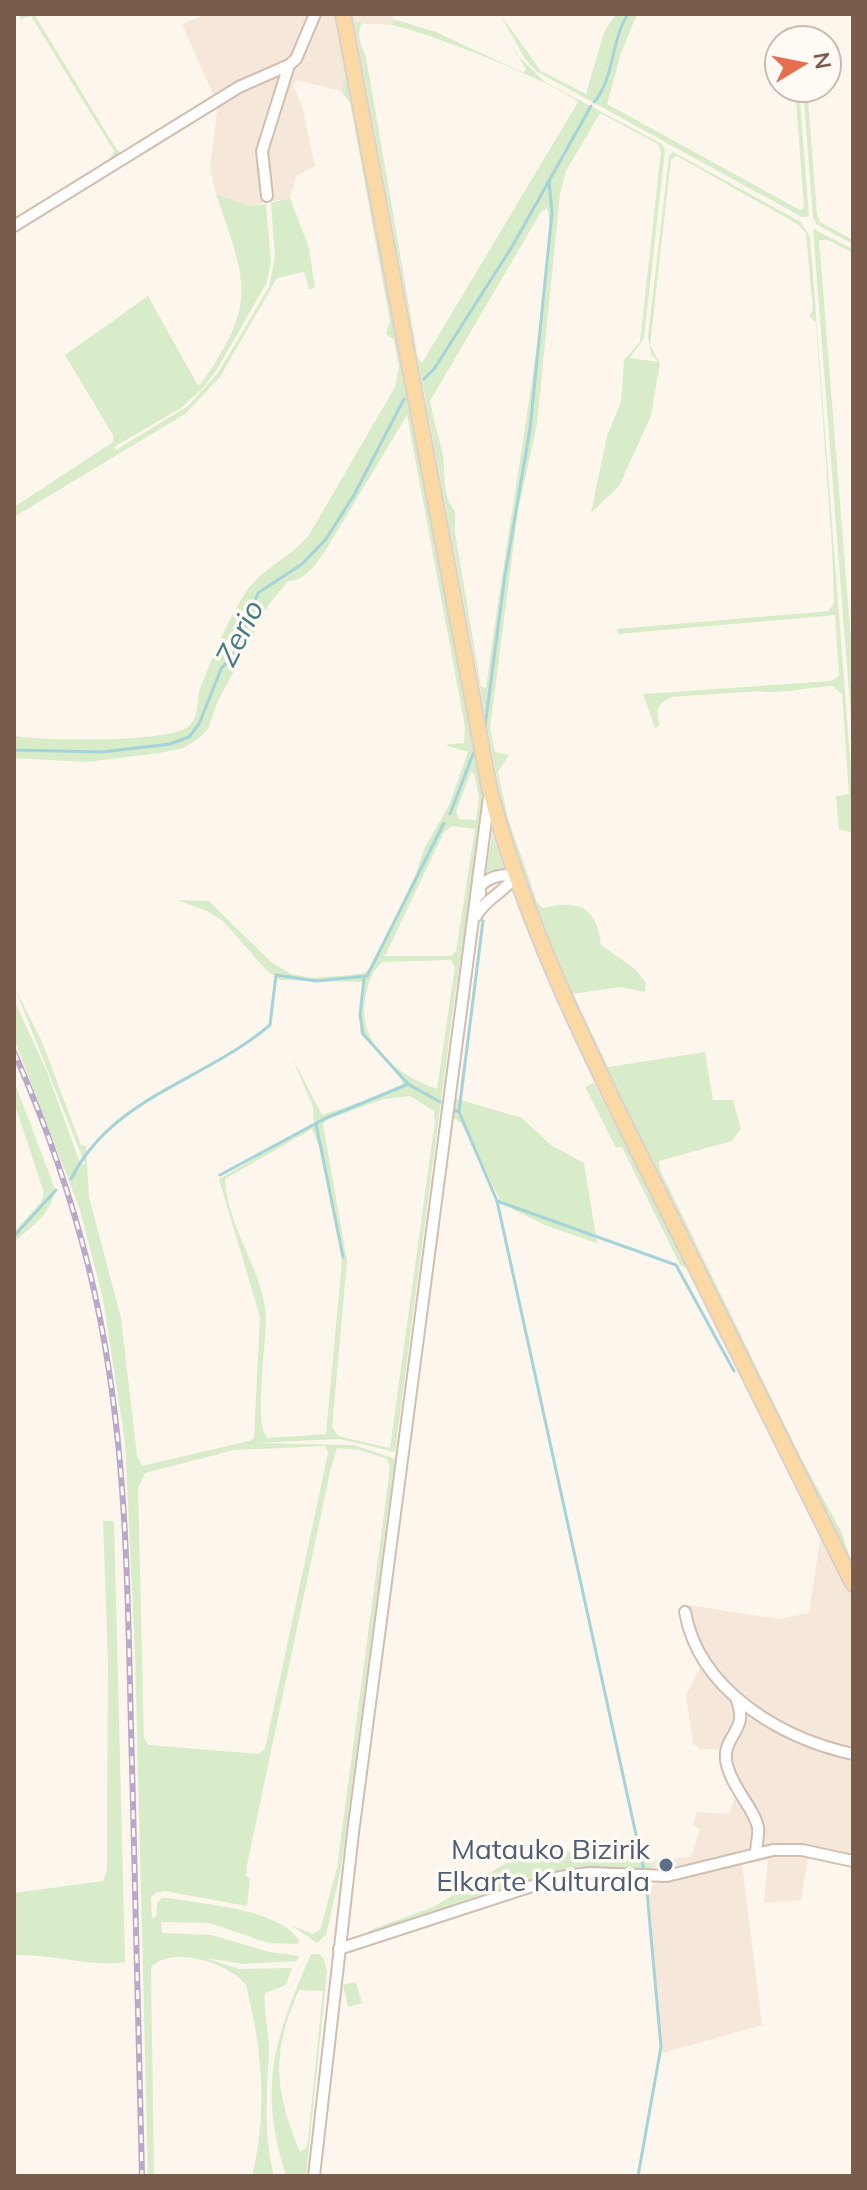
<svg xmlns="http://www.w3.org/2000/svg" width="867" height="2190" font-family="Mulish,sans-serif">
<rect width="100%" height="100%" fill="#fdf6ec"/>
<g fill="#f5e8da">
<polygon points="207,14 394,14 391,25 354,23 362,64 348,67 341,91 296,80 293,86 302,106 315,166 296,176 290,198 250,206 216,194 210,168 217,112 215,99 182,24"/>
<polygon points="833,1533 853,1576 853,1868 828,1859 808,1858 801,1900 764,1903 768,1860 742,1864 762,2025 662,2053 648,1887 662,1881 653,1879 651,1860 691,1857 700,1829 693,1825 697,1812 729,1814 735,1796 725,1774 722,1750 700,1749 693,1744 686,1695 701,1666 685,1635 682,1604 779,1619 809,1613 820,1539"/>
</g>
<g fill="#d8ecc9" fill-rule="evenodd">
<path d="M19,14H34L117,150L122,153L208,101L213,94L215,99L14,223V218C34,207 109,171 114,151L31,16L21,19Z"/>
<path d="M493,14L520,58L545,82L662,144L665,150L644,338L630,358L658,362L651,354L648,337L669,156L673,152L801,222L810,237L853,796V839L851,832L839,830L836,796L849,794L842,694L832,686C814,687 772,695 759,691L671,697C657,705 655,709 660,725L655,728L643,694L831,681L839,676L835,615L618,634L617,629L828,611L834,603L832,547L816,322L809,316L813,310L806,233L799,225L677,156L671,159L650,345L660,363L651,416L619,486L591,513L607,436L621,402L624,360L640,342L661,152L658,144L600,113L566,171L560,194L537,424L518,511L490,728L495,752L509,755L498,772L507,815L537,902L542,908C577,900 596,904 601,945L635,969L646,983L645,992L620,987L573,994L608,1067L705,1052L713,1100H733L741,1129L732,1141L659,1161L660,1170L801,1458L841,1531L853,1566L586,1028L518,861L504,814L354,22L362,23C356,34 361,46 366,57L418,358L422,363L578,102C557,83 422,30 391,25L393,19L436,32L524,73L526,69ZM547,208C556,239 543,297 539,330C523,450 502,568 486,688L481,687L455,533V511C440,492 447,472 442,451C438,434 433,418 430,401L541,212Z"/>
<polygon points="500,14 541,71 586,94 604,32 616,14 637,14 621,53 607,104 800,210 804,207 795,88 799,88 809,216 802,217 536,71 525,59"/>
<path d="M348,67L484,804L454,1002L395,1452L340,1439L255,1443L354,1445L395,1459L341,1869L326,1935L317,1943L291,1925L313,1934L320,1930L337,1868L390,1468L387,1459L360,1450L337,1448L330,1472L247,1865L246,1876L250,1878L247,1906L165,1891L155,1893L151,1898L152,1918L156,1917L157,1903L162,1898H169C205,1905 277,1908 299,1940L298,1944L268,1943L210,1923L161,1922L162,1933L212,1935L269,1952L299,1956L297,1961L244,1964L206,1958L239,1969L292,1968L286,1985L265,1993C263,2012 269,2030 269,2050C267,2093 263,2133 274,2176H252C268,2111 262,2049 246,1985C229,1963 174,1945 151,1967L154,2176H148L135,1654L125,1442L103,1299L80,1210L14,1039V1000L47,1072L81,1165L85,1164L14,986L42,1042L81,1145L86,1146L89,1197L121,1318L137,1456L142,1466L249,1441L254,1438L260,1317L219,1179L314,1124L313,1107L292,1057L322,1115L405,1087L398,1074L360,1032L364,982L280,980L266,970L223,921L207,911L177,900L209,901L271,962L291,974L311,978L352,975L364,973L372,967L415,876L424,849L450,803L468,752L445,745L464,743L465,727L407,415L326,550C316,563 306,581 288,581L269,604L217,703L208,729L197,740L183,748L159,753L86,762L14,758V736C41,741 172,743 189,726C200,716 196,698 201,686C213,656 228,619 246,592C262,568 290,558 309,535L395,387L399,366L394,340L386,334L390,321L350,102L341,91ZM471,772L474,773L479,798L476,820L459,819L456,811ZM452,826L475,829L456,951L451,956H385L444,832ZM451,960L455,967L437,1089C395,1074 355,1043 366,994C369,981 372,970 383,962ZM410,1096L434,1111L435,1121L390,1448L338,1436L332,1427L347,1261L323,1124L328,1119L384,1099ZM312,1129L324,1157L342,1261L326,1434L267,1438C253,1420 267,1342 266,1315C262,1269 227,1226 225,1179ZM326,1446L328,1453L265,1749L259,1754L148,1745L144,1738L138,1488L145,1473L234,1450Z"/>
<polygon points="803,88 807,88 817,213 820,222 853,240 853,244 816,224 813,217"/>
<path d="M216,194L250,206L266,204L271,263L266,284L219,366L203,388L181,408L114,447L116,450L188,406L218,373L269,287L275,256L271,203L290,198L309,248L315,288L309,289L304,272L277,278L220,377L185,414L14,517V507L113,442V435L65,355L148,296L197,384L200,385C259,302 246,283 216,194Z"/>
<polygon points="813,229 853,249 853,253 828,240 819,240 853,665 853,744"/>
<polygon points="492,833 505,870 486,875"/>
<path d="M14,1081L55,1189C52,1214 32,1226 14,1242V1232L41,1202L44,1193L14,1102Z"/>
<polygon points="594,1083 688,1269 680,1265 622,1147 616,1148 585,1087"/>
<polygon points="454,1098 522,1118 551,1145 584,1163 597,1243 547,1226 502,1204 462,1124 451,1116"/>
<path d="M103,1521H114L125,1962C88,1967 53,1954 14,1955V1893L103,1881L107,1871L108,1663Z"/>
<polygon points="553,1850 651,1860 652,1871 573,1870 362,1937 373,1929 433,1907 518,1856"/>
<path d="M311,1954H319L324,1959L327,1972L306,2176H286C257,2086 275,2037 311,1954ZM299,1990L323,1991L308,2139L306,2148L300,2152C274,2089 271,2053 299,1990Z"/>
<polygon points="356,1982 362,2003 348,2007 343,1985"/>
</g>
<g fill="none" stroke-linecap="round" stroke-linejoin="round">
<g stroke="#a5d3da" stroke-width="3">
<path d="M594,102C614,80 611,40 628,14"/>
<polyline points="424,379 434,369 513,245 591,106"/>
<polyline points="485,726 505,575 530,429 552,213 549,181"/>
<polyline points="14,750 102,752 170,744 189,737 199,724 221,669 237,650 258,593 302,564 326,539 354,495 404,399"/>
<polyline points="450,814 473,754"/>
<polyline points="364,979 360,1015 363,1034 408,1084 440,1102"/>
<polyline points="454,1110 459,1112 497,1201 644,1871"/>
<polyline points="459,1111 483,921"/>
<polyline points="316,1124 343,1257"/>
<polyline points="220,1175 324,1119 408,1084"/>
<path d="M71,1179C113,1096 203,1082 270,1025L276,975L316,981L367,976L444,823"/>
<polyline points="497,1201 676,1265 734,1371"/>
<polyline points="14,1236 56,1190"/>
<polyline points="638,2176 661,2047 646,1881"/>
</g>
<g stroke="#d1beb0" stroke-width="14">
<g id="minor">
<polyline points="267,196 262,151 289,65"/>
<polyline points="14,226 239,87 289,65 296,59 315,14"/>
<path d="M480,894V886C491,876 501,874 515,876"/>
<path d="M476,916C486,898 504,893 515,876"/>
<path d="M685,1612C699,1690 780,1738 853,1754"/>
<path d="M737,1701C749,1730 723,1736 726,1760C730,1786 755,1809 758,1828C759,1836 756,1846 756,1853"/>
<polyline points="339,1949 560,1877 589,1873 667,1876 773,1850 802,1850 853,1861"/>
<polyline points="314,2176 353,1833 489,797"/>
</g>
</g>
<g stroke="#dad1cd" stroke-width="18">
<path id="major" d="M343,14L490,791C527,930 592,1059 656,1187C721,1320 787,1452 853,1584"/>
</g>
<use href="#minor" stroke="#fff" stroke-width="10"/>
<use href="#major" stroke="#fbd9a5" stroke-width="14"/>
<g stroke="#b9a8c9" stroke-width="6">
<path id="rail" d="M14,1052C59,1154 93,1261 109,1371C129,1501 128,1633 132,1764C135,1901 139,2039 142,2176"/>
</g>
<use href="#rail" stroke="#fffaf3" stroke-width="3" stroke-dasharray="9" stroke-linecap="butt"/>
</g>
<circle fill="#5c6f8a" stroke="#fffaf3" stroke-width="3" cx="666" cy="1865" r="8"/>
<g text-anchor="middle" stroke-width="7" stroke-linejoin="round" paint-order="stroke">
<g font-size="28" fill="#4e5e75" stroke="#fffaf3" text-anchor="end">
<text x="650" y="1859">Matauko Bizirik<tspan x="650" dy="32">Elkarte Kulturala</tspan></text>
</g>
<g font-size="30" font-style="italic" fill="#437c86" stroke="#fffaf3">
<text transform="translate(240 633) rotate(-63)" y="10">Zerio</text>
</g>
</g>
<rect width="867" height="2190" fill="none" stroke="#7a5c4d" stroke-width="32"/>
<g transform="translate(803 64) rotate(80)"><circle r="38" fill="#fffaf3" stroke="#cabbb1" stroke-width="2"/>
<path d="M0-6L14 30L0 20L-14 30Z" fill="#e76f51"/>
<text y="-12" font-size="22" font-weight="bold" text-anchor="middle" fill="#7a5c4d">N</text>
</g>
</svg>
